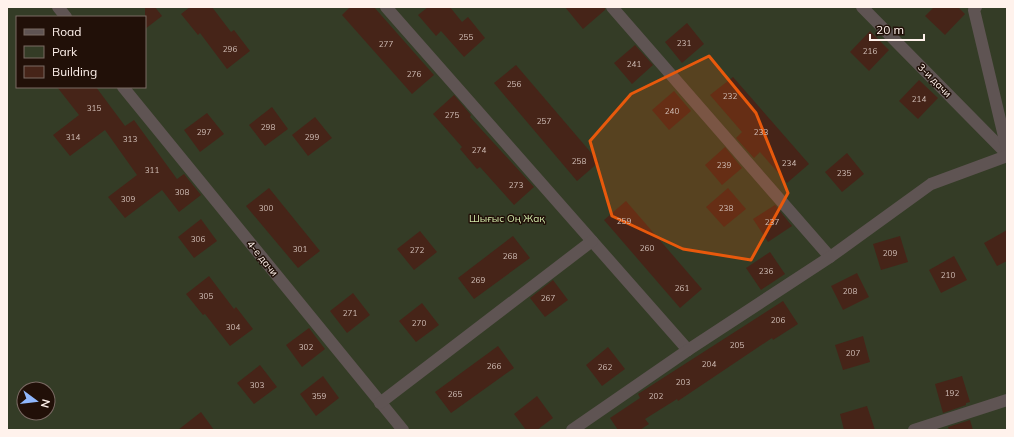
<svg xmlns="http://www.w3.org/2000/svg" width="1014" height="437" font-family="Mulish,sans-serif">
<rect width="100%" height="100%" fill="#2b1911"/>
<path fill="#343c26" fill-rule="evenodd" d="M7,7H1007V430H7ZM17,17H145V87H17ZM24,389H48V413H24Z"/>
<g fill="#462418">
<polygon points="145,7 155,7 162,16 145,29"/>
<polygon points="190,7 212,7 231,32 234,30 250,51 227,69 200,33 198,35 181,14"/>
<polygon points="350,7 374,7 434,75 412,94 342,15"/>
<polygon points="428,7 450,7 462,22 468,17 485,38 464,57 441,31 436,36 418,15"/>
<polygon points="565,7 605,7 605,10 583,29"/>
<polygon points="934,7 958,7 965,14 945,35 925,16"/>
<polygon points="687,23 704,44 682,63 665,42"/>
<polygon points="870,31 889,50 869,71 850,52"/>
<polygon points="635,45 653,65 632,84 614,63"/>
<polygon points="516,65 599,162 577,181 494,83"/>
<polygon points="733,77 809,164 787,183 760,152 754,158 736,138 742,132 710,95"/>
<polygon points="919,80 938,98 918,119 899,101"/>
<polygon points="57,87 96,87 125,126 134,120 177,179 184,174 201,195 179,212 162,190 125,218 108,197 137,175 105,130 70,156 53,135 79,115"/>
<polygon points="674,91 691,111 669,130 652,110"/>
<polygon points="454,95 471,115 470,117 534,187 514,205 480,167 477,169 460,149 462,147 433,114"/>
<polygon points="272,107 288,129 265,146 249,125"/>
<polygon points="207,113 224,134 200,152 184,130"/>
<polygon points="315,117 332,138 308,156 292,135"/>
<polygon points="725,147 742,168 722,185 705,165"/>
<polygon points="847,153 864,174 842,192 825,172"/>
<polygon points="269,188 320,251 298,268 246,206"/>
<polygon points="728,188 746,209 724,227 706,207"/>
<polygon points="626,201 702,289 680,308 604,220"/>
<polygon points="775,205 792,226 768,242 753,219"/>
<polygon points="201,219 217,241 194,258 178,237"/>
<polygon points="1007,230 1007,261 997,266 984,243"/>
<polygon points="420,231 437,252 414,270 397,249"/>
<polygon points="513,236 530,258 474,299 458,278"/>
<polygon points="900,236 908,262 881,270 873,244"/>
<polygon points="770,252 785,274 761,290 746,268"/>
<polygon points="954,256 967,280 941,293 929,270"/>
<polygon points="857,273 869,297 843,310 831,286"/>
<polygon points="209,276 234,309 236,307 253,329 230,346 205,314 203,315 186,294"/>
<polygon points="553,280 568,300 545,317 530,298"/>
<polygon points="353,293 370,315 347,333 330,311"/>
<polygon points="783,301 798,324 773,340 772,338 678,401 677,399 645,419 649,424 640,430 618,430 610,418 640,398 638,394"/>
<polygon points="422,303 439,325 416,342 399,321"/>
<polygon points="309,328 325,349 302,367 286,345"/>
<polygon points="863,336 870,362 843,370 835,345"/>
<polygon points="498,346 514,368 451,413 435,392"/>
<polygon points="608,347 625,369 602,386 586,365"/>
<polygon points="260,365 277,387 254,404 237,383"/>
<polygon points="323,376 339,398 316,416 300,394"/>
<polygon points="962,376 970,402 966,403 966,405 943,413 935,384"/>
<polygon points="537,396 553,418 537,430 526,430 514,414"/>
<polygon points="867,406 875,430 844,430 840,414"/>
<polygon points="201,412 214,430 178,430"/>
<polygon points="970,420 973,430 949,430 948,427"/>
</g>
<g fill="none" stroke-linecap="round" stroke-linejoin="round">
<g stroke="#5f5453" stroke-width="12">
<polyline points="58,7 66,17"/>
<polyline points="386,7 688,350"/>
<polyline points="612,7 830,257"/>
<polyline points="862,7 1007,154"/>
<polyline points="976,7 974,10 1007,149"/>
<polyline points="123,87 403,430"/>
<polyline points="380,403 592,241"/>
<polyline points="572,430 688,350 830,257 931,184 1007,156"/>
<polyline points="914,430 1007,400"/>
</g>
</g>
<path fill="#e8590c" fill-opacity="0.2" stroke="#e8590c" stroke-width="3" stroke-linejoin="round" d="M709,56L756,113L788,193L751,260L683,249L612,216L590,141L631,94Z"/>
<g text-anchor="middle" stroke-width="3" stroke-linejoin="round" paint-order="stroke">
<g font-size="8" fill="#d1beb7">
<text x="466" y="40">255</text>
<text x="684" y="46">231</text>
<text x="386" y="47">277</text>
<text x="230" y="52">296</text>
<text x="870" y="54">216</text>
<text x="634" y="67">241</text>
<text x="414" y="77">276</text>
<text x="514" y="87">256</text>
<text x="730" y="99">232</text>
<text x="919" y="102">214</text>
<text x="94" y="111">315</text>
<text x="672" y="114">240</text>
<text x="452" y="118">275</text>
<text x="544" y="124">257</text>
<text x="268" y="130">298</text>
<text x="204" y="135">297</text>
<text x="761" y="135">233</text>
<text x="73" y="140">314</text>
<text x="312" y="140">299</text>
<text x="130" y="142">313</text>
<text x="479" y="153">274</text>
<text x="579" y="164">258</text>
<text x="789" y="166">234</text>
<text x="724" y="168">239</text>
<text x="152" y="173">311</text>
<text x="844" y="176">235</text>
<text x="516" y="188">273</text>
<text x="182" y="195">308</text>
<text x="128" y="202">309</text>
<text x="266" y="211">300</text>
<text x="726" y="211">238</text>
<text x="624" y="224">259</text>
<text x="772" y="225">237</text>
<text x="198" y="242">306</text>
<text x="647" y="251">260</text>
<text x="300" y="252">301</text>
<text x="417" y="253">272</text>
<text x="890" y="256">209</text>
<text x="510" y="259">268</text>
<text x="766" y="274">236</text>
<text x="948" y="278">210</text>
<text x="478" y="283">269</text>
<text x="682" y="291">261</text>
<text x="850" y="294">208</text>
<text x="206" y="299">305</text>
<text x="548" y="301">267</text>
<text x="350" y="316">271</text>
<text x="778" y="323">206</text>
<text x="419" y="326">270</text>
<text x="233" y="330">304</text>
<text x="737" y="348">205</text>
<text x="306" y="350">302</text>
<text x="853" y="356">207</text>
<text x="709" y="367">204</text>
<text x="494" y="369">266</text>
<text x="605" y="370">262</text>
<text x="683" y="385">203</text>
<text x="257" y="388">303</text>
<text x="952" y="396">192</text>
<text x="455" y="397">265</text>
<text x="319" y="399">359</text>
<text x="656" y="399">202</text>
</g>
<g font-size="10" fill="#fff2ec" stroke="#211008">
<text transform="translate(935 80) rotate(45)" y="4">3-и дачи</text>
<text transform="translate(263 258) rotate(51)" y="4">4-е дачи</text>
</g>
<g font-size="10" fill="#d2e9aa" stroke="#211008">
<text x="507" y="222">Шығыс Оң Жақ</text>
</g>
</g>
<rect width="1014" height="437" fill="none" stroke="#fff2ec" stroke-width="16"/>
<rect x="16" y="16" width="130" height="72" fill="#211008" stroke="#7a6a63"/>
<rect x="24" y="29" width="20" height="6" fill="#5f5453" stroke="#7a6a63"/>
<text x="52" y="36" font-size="12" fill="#fff2ec">Road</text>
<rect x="24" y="46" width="20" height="12" fill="#343c26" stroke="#7a6a63"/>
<text x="52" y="56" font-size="12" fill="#fff2ec">Park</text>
<rect x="24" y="66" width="20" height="12" fill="#462418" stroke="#7a6a63"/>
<text x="52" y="76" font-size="12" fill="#fff2ec">Building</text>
<g transform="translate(36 401) rotate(105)"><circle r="19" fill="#211008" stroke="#7a6a63"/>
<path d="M0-3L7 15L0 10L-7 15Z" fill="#90b8fd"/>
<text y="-6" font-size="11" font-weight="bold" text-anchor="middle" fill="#fff2ec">N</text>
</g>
<path d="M870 34v6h54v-6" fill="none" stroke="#fff2ec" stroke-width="2"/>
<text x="876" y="34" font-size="12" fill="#fff2ec" stroke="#211008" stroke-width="3" paint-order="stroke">20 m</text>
</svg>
